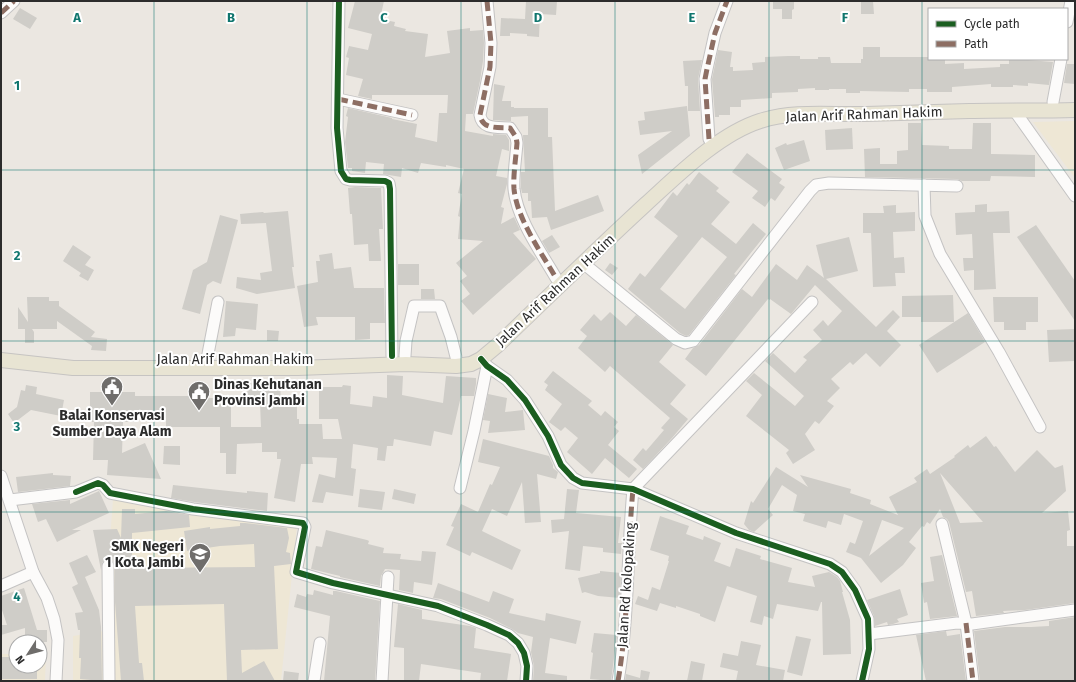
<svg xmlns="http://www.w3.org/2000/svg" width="1076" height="682" font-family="'Fira Sans',sans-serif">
<rect width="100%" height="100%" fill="#ebe7e1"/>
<g fill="#eee7d5">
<polygon points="1075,121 1075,178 1033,122"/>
<polygon points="113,500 298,516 281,681 73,681 73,636 103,631"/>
<polygon points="40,653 46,653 45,681 1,681 1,654 16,654 16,666 40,666"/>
</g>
<g fill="#cfcdc8" fill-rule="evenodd">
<polygon points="355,1 384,1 380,19 395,22 394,26 406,29 405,31 428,34 425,57 450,53 447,31 470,28 470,31 483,30 484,43 483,61 480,81 473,114 466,114 465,131 493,136 493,134 506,135 509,140 509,151 502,149 496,176 507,178 507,184 501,207 504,208 501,224 514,217 520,230 513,233 536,259 473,315 461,301 470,294 460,281 467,276 456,263 483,241 458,239 460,217 458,216 462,194 458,193 464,169 446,165 446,167 421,163 418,173 402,168 401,177 383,174 384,164 366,162 365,173 352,171 352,168 348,168 345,142 348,117 346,116 348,108 392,118 392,119 417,124 415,137 437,142 439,113 447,113 448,95 372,95 372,99 358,96 363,79 346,75 349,58 346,57 349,46 368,50 372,34 348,28"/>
<polygon points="526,1 557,1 556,15 540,14 539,37 527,36 527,34 510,33 510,36 500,36 501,18 525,19"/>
<polygon points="773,1 794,1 794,9 792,10 792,19 782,19 782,9 773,9"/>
<polygon points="861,1 873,1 874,14 861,14"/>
<polygon points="20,8 37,18 30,29 13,19"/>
<polygon points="863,47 880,47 880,57 929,57 929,59 945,59 945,64 964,63 964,69 1000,67 1000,64 1009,64 1009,59 1028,59 1028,60 1053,62 1049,85 1028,83 1028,86 1013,85 1013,87 991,87 991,84 952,87 952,92 927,92 927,89 909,89 909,92 860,91 860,93 846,93 846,89 829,89 829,90 815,90 815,88 798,89 798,92 772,93 772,98 741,100 741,107 730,107 730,115 719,115 719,117 715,117 712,79 718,50 732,52 730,67 733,67 733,71 753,70 752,63 765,62 765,57 788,56 800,56 800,59 818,59 818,57 830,57 831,63 861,63 861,59 863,59"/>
<polygon points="702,60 698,79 700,111 688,111 688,86 685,86 683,61"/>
<polygon points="1067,64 1075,64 1075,84 1064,83"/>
<polygon points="494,84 505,86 502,101 511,101 511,107 514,107 514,108 548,108 548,137 552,137 555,211 598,195 604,211 551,230 547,217 532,218 531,201 528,201 528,193 522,193 521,188 521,172 525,172 523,135 528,135 528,116 511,117 511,121 493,120"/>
<polygon points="687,106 690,136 642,174 638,155 672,131 640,135 638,121 645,120 644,112"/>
<polygon points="908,123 921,123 922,145 949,146 949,149 972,149 973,123 991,123 991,154 1035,155 1035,177 991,176 990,181 962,181 957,179 865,177 864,149 880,148 880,164 897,164 897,151 908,150"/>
<polygon points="852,128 853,149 826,150 825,130"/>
<polygon points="804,140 810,161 784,170 775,148 786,143 787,145"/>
<polygon points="747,153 782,179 779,183 785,187 775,201 771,198 765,207 752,198 758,191 732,172"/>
<path d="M699,172L719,188L716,191L730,202L711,224L736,244L753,223L766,234L734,274L736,275L689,335L686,336L680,333L628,289L640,273L645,277L678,236L654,217L673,192L677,196L687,183L689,185ZM702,237L727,257L685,309L660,289Z"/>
<polygon points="355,187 381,188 383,229 379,229 381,261 369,261 368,244 354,245 352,214 350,214 348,188"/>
<polygon points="987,204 987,212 1009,211 1010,233 993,233 996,289 974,290 974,270 964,271 963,258 973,258 972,234 956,235 955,213 975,212 975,205"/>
<polygon points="896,205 896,213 915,212 915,231 893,232 894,258 904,257 905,273 895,273 896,286 873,287 871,233 863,233 863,213 884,213 883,206"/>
<polygon points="288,211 294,267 292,267 295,288 257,294 236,288 237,277 261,280 260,273 272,271 266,223 241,224 240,214 263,212 264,213"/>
<polygon points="220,215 238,220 221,284 213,281 207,285 200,314 182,309 193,270 207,262"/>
<polygon points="1036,225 1075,281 1075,321 1017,237"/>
<polygon points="552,235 560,247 549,253 542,241"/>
<polygon points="849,237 858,271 826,279 876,327 893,310 900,317 887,331 901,345 880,367 866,353 853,365 850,362 831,379 840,388 827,401 834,406 819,424 815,421 805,434 815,450 793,464 786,453 789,450 746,416 762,395 746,381 754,373 795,406 804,396 765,361 773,353 795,373 807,360 803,357 822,340 813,330 823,320 828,326 842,311 815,285 791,314 770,299 770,300 768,299 706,376 685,359 693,348 699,345 742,289 752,297 776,264 797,280 807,265 824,278 816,245"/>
<polygon points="73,245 91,257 85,265 94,270 88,281 79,276 81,273 63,261"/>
<polygon points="332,253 334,269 351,267 354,288 384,288 385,323 370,323 370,339 355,340 355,317 316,317 318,325 304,327 297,286 318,282 316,261 320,261 319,255"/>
<polygon points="610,263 618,268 612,275 605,270"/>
<rect x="398" y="264" width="21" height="21"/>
<polygon points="421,289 434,289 435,299 421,299"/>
<polygon points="953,295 954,322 921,322 921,317 902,317 902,296"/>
<polygon points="27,297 49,297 49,301 59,301 59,306 95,332 91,337 107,339 106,351 91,350 92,346 57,321 57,329 32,329 34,332 34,343 25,343 25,329 18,329 18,307 28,322"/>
<polygon points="993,297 1038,297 1038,322 1026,322 1026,330 1004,330 1004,322 994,322"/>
<polygon points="226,301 258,304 256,330 236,328 235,336 223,337"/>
<polygon points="610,312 626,326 636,315 673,345 659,362 686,385 670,404 688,419 672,438 643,469 633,460 643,448 646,451 664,430 661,428 670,418 610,366 605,372 578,348 587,336 580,330 594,314 601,321"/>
<polygon points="968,313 985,342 937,373 919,345"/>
<polygon points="1075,329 1075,361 1049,362 1047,330"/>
<polygon points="267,330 279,331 278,341 267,341"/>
<polygon points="553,371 592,401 588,405 601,416 605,411 618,422 614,427 619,431 608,445 637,469 629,478 605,458 592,474 567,452 578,438 565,427 561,431 549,422 562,404 545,390 548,385 544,382"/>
<polygon points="387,375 403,376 402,395 443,403 446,376 476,378 476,384 474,396 461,396 452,435 434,431 431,446 394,439 393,446 387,446 385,461 377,460 378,448 353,444 351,468 356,469 353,496 326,492 323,503 312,502 319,474 335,478 337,458 312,457 313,464 301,464 295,502 274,498 281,459 277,459 277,452 262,452 262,443 237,444 236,474 226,474 226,453 220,453 220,427 166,427 166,418 135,418 135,422 123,422 122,453 145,443 161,479 107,475 108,460 93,460 94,422 90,422 90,392 135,392 135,396 192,396 192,388 206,389 206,398 231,398 231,427 261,427 260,403 248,404 247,383 271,382 272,384 280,384 281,401 297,401 297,419 299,419 299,424 322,424 323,439 342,439 338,419 319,419 319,387 342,387 343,385 351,386 350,404 372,407 373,396 387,398"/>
<polygon points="26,385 37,387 36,394 64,400 61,416 31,410 14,423 8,414 17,407 21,390 25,391"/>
<polygon points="488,394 507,398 505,412 523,410 525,430 488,433 490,421 483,420"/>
<path d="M986,436L994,447L996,446L1015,472L1037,450L1055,468L1063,465L1066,491L1042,513L1068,511L1070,530L1067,531V546H1075V603L1025,610L1003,611L1004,613L976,616L972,591L966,592L949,522L947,519L943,517L940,509L930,524L927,522L924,527L922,526L909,542L916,548L903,565L881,583L861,558L846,552L850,542L855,544L863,521L844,514L841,525L828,521L826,528L803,521L805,514L793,511L797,495L782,485L768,509L773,515L754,532L749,530L744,524L751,501L753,503L776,467L808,487L800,475L851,489L850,493L871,500L870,504L898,515L889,497L917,482L914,478L927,469L930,474L955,457L954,456L968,445L970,448ZM940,473L983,522L960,523ZM882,520L904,528L869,556Z"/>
<polygon points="483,439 549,456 553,465 553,468 558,472 556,479 537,474 541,522 525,523 522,482 507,516 492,509 482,531 521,550 512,570 472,552 470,556 446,545 454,527 451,526 461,504 478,512 490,484 492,485 500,467 478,462"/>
<polygon points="164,446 180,446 180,465 163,464"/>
<polygon points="53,473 53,475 71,476 70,486 18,492 16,477"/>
<polygon points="173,485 247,493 247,491 268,493 267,511 194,502 171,498"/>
<polygon points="360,489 385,492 382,510 358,507"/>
<polygon points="394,489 416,494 414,504 392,499"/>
<polygon points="567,489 579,490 576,513 621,517 618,543 622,543 621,554 603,552 603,548 583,546 580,571 565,569 569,531 552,533 551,520 564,519"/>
<polygon points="99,491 109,513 72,530 81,530 57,542 46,519 38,522 32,504 70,500 70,504"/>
<polygon points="122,509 135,509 135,514 166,511 189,515 190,527 132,533 132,559 129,560 130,568 255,567 254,544 220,546 187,551 184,531 210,527 210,529 240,526 240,523 245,523 287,528 289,538 286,552 290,553 291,564 274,566 278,649 241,650 242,673 264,661 275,681 227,681 224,604 135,606 139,663 142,663 144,681 121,681 115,602 115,566 112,560 105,560 102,563 101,570 93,530 117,529 121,538"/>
<polygon points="660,516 689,526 686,534 703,540 704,536 721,543 714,561 730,567 736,548 761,556 760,559 792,568 788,582 815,587 812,576 829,572 837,577 840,581 843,592 842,592 850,620 851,654 823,655 822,602 821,602 818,611 777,604 773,619 764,616 762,625 750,622 757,596 727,586 715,622 700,616 700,614 676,606 676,608 660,603 657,611 635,604 638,596 648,600 652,587 660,590 669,561 668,561 669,556 650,550"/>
<polygon points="326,530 367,540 369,541 368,544 384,548 383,553 401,554 400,559 421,561 422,551 436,552 432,585 414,582 413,593 399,590 400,570 385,569 381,576 380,586 340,577 340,576 311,569 316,546 322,547"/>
<polygon points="87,555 96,572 85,577 99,610 101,627 102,681 80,679 81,658 79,658 80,630 78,630 75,613 83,612 72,587 78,584 69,563"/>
<polygon points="942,555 957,616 930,619 927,602 924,603 921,583 934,581 930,557"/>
<polygon points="600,571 621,573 620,598 598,596 585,592 582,593 578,578 600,573"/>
<polygon points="438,583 489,602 493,591 514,599 509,613 545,621 546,613 581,621 576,644 550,638 545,673 567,676 567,681 533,681 534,666 531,652 533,637 518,633 512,629 490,618 441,599 433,598"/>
<polygon points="24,588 37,630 47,630 47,642 25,642 25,628 1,635 1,625 7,625 1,607 1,596"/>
<polygon points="900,589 908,615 897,619 899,622 893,624 888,625 887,622 875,626 874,616 867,600"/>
<polygon points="314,590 333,595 333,591 336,591 380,601 375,681 324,681 330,616 294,607 297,594 306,597 307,594 313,595"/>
<polygon points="398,604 422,610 422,619 470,626 476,628 474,648 511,654 507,681 480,681 481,673 421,664 419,681 404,681 404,648 394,647"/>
<polygon points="1075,617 1075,681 980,681 974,631 1005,627 1031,627 1049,626 1049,621"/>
<polygon points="946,631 947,636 960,634 966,681 926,681 916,635"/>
<polygon points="594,633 617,635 611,681 590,679 593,653 591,652"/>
<polygon points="796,636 811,639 802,676 787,672"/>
<polygon points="741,641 761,645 756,665 785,670 783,681 736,681 738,671 720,667 723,653 738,656"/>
<polygon points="1,657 16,657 16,666 37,666 37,679 1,679"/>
<polygon points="691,661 705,664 702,681 687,681"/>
<polygon points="641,670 650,672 648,681 625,681 626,674 640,678"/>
<polygon points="284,671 299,673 298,681 283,681"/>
</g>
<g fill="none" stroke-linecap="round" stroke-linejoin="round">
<g stroke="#c4c3c3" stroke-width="13">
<g id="minor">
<polyline points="339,1 337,128 341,171 346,179 350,180 385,181 389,183 390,189 392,356"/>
<path d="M487,1L491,43L490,67L480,115C482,130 498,127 510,128L516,137L517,143C516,157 513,175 514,189C517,219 541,252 556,278"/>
<polyline points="1,13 14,1"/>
<polyline points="1067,22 1071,1"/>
<polyline points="338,99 412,115"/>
<polyline points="1053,102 1061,59"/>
<polyline points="1014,110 1075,196"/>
<polyline points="709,139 705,79 707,69 715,33 727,1"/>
<polyline points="924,185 925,216 940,254 999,352 1040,427"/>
<polyline points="583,263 676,339 685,343 693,341 810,191 816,185 829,183 957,186"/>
<polyline points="405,356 406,341 414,306 440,306 451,337 456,357"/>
<polyline points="207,359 218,302"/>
<polyline points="481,359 487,366 507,380 525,400 548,436 561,465 573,478 582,483 633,489 736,533 830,564 842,572 855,590 868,619 869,649 862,681"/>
<polyline points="1,476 33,572 47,598 54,619 58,640 56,681"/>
<polyline points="460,488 474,431 487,366"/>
<polyline points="10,500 76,492 98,483 103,485 110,493 193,509 303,523 305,527 296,572 333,583 438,606 487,625 509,635 518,643 524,653 527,666 526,681"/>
<polyline points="942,524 966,623 973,681"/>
<polyline points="108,566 109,681"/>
<polyline points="1,586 33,572"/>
<polyline points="869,634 957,623 972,624 1075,610"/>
<polyline points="314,681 320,643"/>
<polyline points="382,681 388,577"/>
<path d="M618,681C629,618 627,553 633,489L812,302"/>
</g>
</g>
<g stroke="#c6c4c2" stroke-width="16">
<path id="major" d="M1,360L73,368H298L406,364L456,366L471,364L481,359L499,344C548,297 596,250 646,204C678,175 719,134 760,121C794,110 831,115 866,114C900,113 935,112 969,111C1004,110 1040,111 1075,110"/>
</g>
<use href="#minor" stroke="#fcfbfa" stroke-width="11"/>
<use href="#major" stroke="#e8e4d3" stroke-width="14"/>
<g stroke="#8d6e63" stroke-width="5" stroke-dasharray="10 5" stroke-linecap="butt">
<path d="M487,1L491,43L490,67L480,115C482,130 498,127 510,128L516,137L517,143C516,157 513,175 514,189C517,219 541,252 556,278"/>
<polyline points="1,13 14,1"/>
<polyline points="338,99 412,115"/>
<polyline points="709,139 705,79 707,69 715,33 727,1"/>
<polyline points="966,623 973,681"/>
<path d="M618,681C629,618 627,553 633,489"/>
</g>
<g stroke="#fff" stroke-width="8">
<g id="cycleway">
<polyline points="339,1 337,128 341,171 346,179 350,180 385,181 389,183 390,189 392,356"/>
<polyline points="481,359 487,366 507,380 525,400 548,436 561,465 573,478 582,483 633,489 736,533 830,564 842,572 855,590 868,619 869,649 862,681"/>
<polyline points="76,492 98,483 103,485 110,493 193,509 303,523 305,527 296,572 333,583 438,606 487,625 509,635 518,643 524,653 527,666 526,681"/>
</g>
</g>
<use href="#cycleway" stroke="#1b5e20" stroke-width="6"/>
</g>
<path fill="none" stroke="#0f766e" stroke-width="1" stroke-opacity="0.55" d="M154,1V681M307,1V681M461,1V681M615,1V681M769,1V681M922,1V681M1,170H1075M1,341H1075M1,512H1075"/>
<defs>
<g id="civic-pin" transform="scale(1.15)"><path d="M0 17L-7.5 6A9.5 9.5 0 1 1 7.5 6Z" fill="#6f6d6b" stroke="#fff"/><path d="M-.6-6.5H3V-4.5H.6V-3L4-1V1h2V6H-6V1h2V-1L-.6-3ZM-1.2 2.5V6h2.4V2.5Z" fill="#fff"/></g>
<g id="school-pin" transform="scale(1.15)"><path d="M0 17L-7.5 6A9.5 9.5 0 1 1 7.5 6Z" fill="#6f6d6b" stroke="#fff"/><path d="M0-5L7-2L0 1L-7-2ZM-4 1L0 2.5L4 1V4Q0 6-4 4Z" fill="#fff"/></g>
</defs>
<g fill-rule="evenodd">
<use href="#civic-pin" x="112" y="387"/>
<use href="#civic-pin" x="199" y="392"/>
<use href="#school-pin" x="200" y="554"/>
</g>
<g text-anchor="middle" stroke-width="4" stroke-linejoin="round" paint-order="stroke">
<g font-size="14" fill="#2c2c2c" stroke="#fff">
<text transform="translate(864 114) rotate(-2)" y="5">Jalan Arif Rahman Hakim</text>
<text transform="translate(555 290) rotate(-43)" y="5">Jalan Arif Rahman Hakim</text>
<text x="235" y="364">Jalan Arif Rahman Hakim</text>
<text transform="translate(626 585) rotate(-86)" y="5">Jalan Rd kolopaking</text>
</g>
<g font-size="14" font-weight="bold" fill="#2c2c2c" stroke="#fff" text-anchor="start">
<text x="214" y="389">Dinas Kehutanan<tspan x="214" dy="16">Provinsi Jambi</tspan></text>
<text x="112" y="420" text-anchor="middle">Balai Konservasi<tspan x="112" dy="16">Sumber Daya Alam</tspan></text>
<text x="184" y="551" text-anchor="end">SMK Negeri<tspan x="184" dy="16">1 Kota Jambi</tspan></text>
</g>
</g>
<g font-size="13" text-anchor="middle" font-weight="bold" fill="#0f766e" stroke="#fff" stroke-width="4" stroke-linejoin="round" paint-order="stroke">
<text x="77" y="22">A</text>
<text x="231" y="22">B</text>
<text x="384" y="22">C</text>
<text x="538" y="22">D</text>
<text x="692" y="22">E</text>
<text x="845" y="22">F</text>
<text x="17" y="90">1</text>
<text x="17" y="260">2</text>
<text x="17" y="431">3</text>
<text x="17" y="601">4</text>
</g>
<rect width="1076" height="682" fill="none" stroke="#2c2c2c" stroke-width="4"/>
<rect x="928" y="8" width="140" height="52" fill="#ffffff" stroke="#ababab"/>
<rect x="936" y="21" width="20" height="6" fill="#1b5e20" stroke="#ababab"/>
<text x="964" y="28" font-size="12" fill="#2c2c2c">Cycle path</text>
<rect x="936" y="41" width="20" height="6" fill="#8d6e63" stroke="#ababab"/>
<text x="964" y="48" font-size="12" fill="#2c2c2c">Path</text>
<g transform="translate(28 654) rotate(234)"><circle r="19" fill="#ffffff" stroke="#ababab"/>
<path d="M0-3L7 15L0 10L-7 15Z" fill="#6f6d6b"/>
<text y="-6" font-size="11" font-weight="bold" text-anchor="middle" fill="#2c2c2c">N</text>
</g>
</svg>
